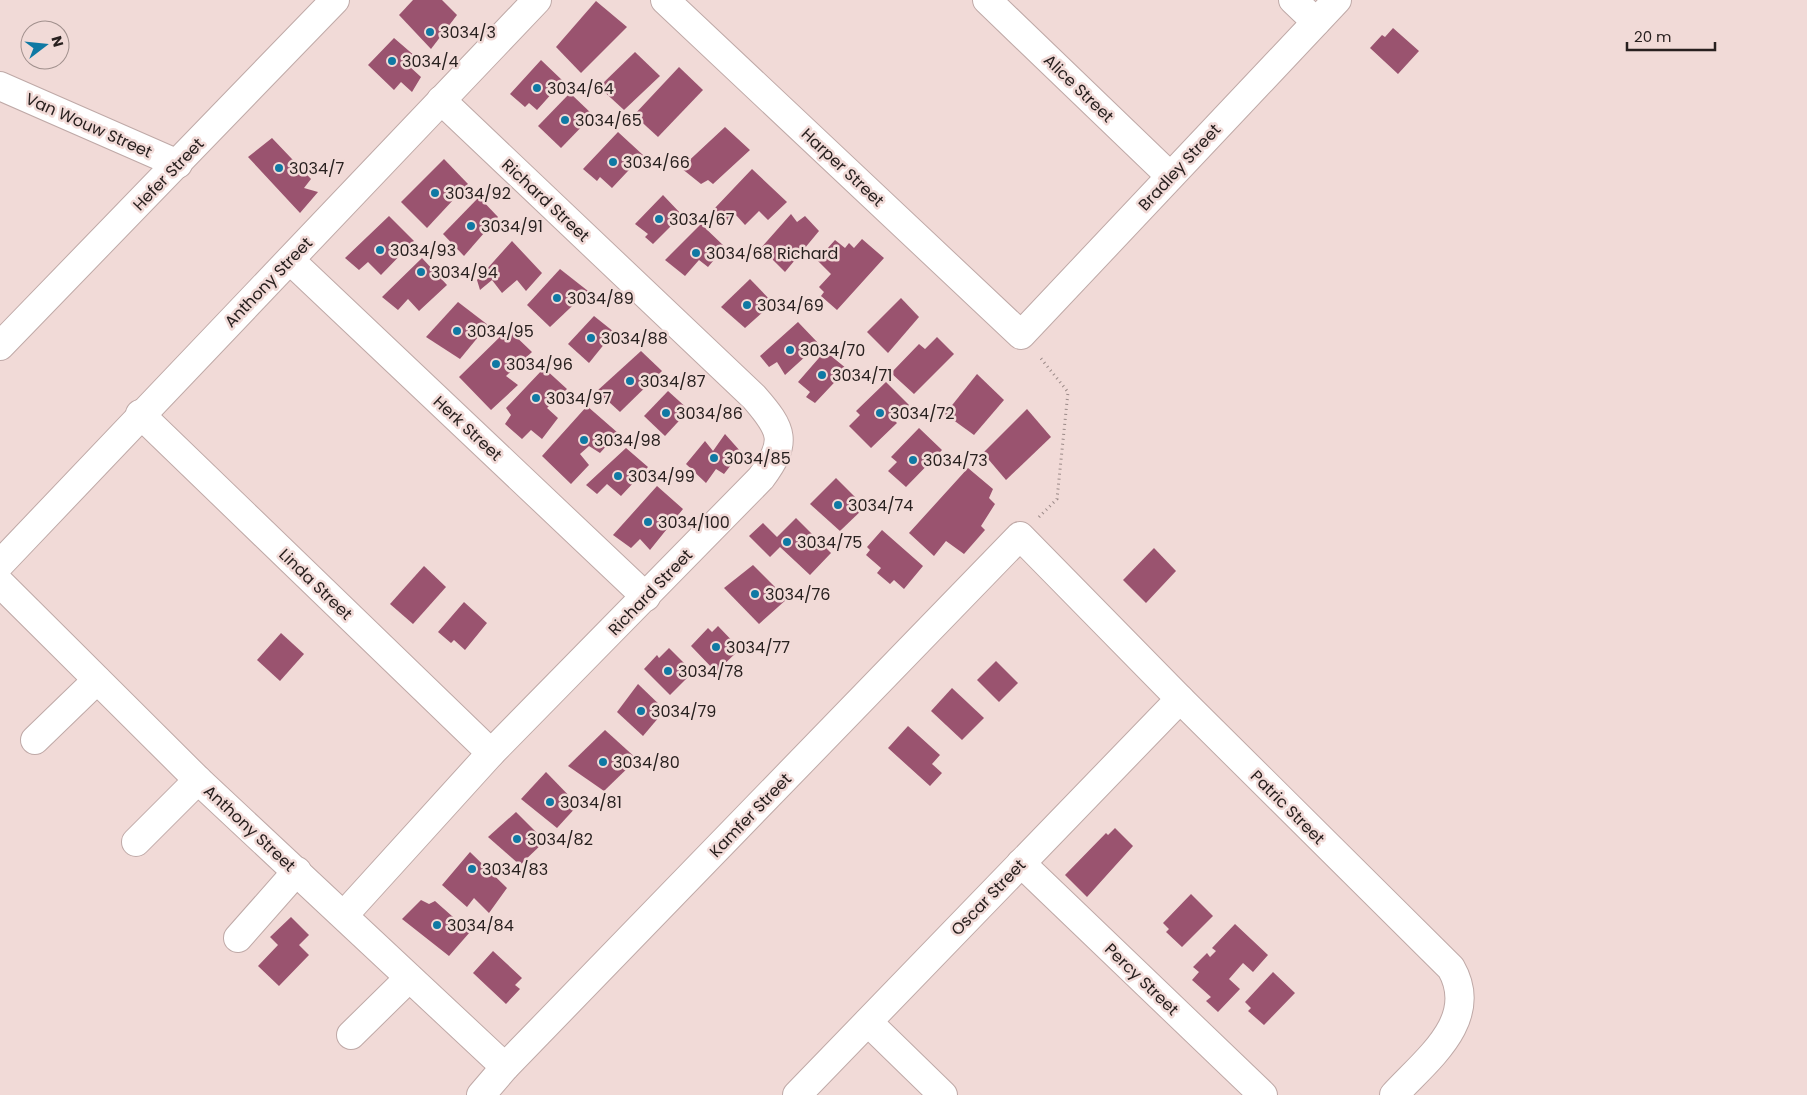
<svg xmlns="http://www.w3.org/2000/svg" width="1807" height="1095" font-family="Poppins,sans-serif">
<rect width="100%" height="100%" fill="#f1dad7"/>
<g fill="#9a536f">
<polygon points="413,0 442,0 457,15 431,49 399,15"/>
<polygon points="596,1 627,27 581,73 556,47"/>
<polygon points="1393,28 1419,51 1398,74 1370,48 1382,35 1385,37"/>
<polygon points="394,38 416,57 409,66 421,77 412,92 401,82 394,90 368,65"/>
<polygon points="635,52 660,76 624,110 599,87"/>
<polygon points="541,60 563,81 537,110 529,103 525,107 510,94"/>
<polygon points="679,67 703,90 658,137 634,115"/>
<polygon points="570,93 593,115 561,148 538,126"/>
<polygon points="725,127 750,150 713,184 708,180 701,184 681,168"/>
<polygon points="618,132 643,155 612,188 600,177 597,181 583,169"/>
<polygon points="272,138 311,179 304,188 318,192 300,213 248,157"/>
<polygon points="444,159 468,184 427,228 401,202"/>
<polygon points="752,169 787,202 768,220 759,211 745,225 736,215 730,223 714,209"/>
<polygon points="663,195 682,215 653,244 645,237 648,234 635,224"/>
<polygon points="479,197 498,217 464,256 443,234"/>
<polygon points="791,214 797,222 805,216 819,231 785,272 761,248"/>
<polygon points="389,216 414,241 381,275 368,262 359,270 345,258"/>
<polygon points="701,224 725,247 708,267 699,260 685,276 665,260"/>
<polygon points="862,239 884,258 837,310 821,296 824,292 819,287 831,274 817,260 835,240 845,248 849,243 854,248"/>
<polygon points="512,241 542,273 526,291 517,280 502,293 492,280 480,290 477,280"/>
<polygon points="422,258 447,285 419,311 408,299 398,310 382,297"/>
<polygon points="560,269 588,291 550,327 527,305"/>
<polygon points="750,279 773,303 745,328 721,307"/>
<polygon points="901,298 919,317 888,353 867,332"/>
<polygon points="458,302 488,325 460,359 426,337"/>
<polygon points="594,316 614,332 589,363 568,344"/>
<polygon points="798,322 819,344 785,375 777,362 769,367 760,356"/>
<polygon points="508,329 532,352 506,376 518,385 491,410 459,377"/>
<polygon points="937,337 954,354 914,394 891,373 919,344 925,349"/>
<polygon points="641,351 662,371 620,412 597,391"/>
<polygon points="825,351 847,369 815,403 806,397 810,392 798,382"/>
<polygon points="544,368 567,389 547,408 558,418 542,439 531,430 522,439 505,424 511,415 506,408"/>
<polygon points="977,374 1004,400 974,435 945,414"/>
<polygon points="886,382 909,405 894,420 897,423 871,448 849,426 860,415 856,411"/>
<polygon points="668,391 689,410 665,436 644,416"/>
<polygon points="587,406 618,433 600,453 589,446 580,454 589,465 571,484 542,456"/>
<polygon points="1027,409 1051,437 1006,480 983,453"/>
<polygon points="919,428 942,450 906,487 888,471 897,462 891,457"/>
<polygon points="725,434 741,452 724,474 716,469 706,483 686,464 705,441 713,451"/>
<polygon points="626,448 648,467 621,496 607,484 597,494 586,485"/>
<polygon points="968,468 993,489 989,498 995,504 981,526 985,530 964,554 946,541 934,556 909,533"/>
<polygon points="836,478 865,507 840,531 810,504"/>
<polygon points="657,486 683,509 650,550 640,539 631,548 613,535"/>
<polygon points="796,518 831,553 810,575 780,547 770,557 749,536 763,523 777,537"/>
<polygon points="882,530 923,566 904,589 894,580 890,584 877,573 881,568 866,555 870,550 867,547"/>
<polygon points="1154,548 1176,571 1146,603 1123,580"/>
<polygon points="753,565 787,599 759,624 724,588"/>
<polygon points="424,566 446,587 413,624 390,604"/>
<polygon points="464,602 487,623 465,650 454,640 451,643 438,632"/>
<polygon points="718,626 740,649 716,672 691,646 708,628 712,632"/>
<polygon points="281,633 304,654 280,681 257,660"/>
<polygon points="669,648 693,672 670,695 644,669 657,655 659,658"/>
<polygon points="996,661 1018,683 999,702 977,680"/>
<polygon points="638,684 665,710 643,736 617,712"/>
<polygon points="952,688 984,718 962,740 931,711"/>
<polygon points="908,726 940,755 932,764 942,773 930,786 888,748"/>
<polygon points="605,730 637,759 604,791 568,766"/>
<polygon points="546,772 578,805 557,828 521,799"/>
<polygon points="516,812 545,841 520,865 488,837"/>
<polygon points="1115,828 1133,846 1087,897 1065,875 1106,833 1108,835"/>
<polygon points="470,852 507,888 489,913 474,898 467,907 442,885"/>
<polygon points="1191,894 1213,916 1182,947 1166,932 1169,929 1163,923"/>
<polygon points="421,900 429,904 435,901 470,932 449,956 402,919"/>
<polygon points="291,917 309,935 299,945 309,955 279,986 258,966 278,945 270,937"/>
<polygon points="1235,924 1268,955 1253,972 1243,963 1229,979 1240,989 1218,1012 1206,1001 1211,997 1192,980 1199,972 1193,967 1207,953 1210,957 1216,951 1212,948"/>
<polygon points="493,951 522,978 515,985 520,989 506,1004 473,973"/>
<polygon points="1273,972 1295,993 1264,1025 1248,1011 1251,1008 1245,1002"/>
</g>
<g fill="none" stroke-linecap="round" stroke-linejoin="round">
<g stroke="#bfa9a7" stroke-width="30">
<g id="minor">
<polyline points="665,0 1021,335 1337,0"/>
<polyline points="987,0 1170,176"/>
<polyline points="1293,0 1316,22"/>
<polyline points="0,86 178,164"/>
<polyline points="290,260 646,597"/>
<polyline points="0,346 335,0"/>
<polyline points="140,414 491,753"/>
<polyline points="0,564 537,0"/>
<polyline points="0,583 198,780 505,1067"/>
<polyline points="35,740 97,680"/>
<polyline points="136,842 198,780"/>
<polyline points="1021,863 1263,1095"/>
<path d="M344,915L491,753L761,478C788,442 783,430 754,397L441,100"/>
<polyline points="238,938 297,871"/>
<polyline points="868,1022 943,1095"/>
<polyline points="351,1035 409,978"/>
<path d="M481,1095L505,1067L1020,536L1180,699L1451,968C1481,1020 1426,1060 1394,1095"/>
<polyline points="797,1095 1180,699"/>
</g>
</g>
<polyline stroke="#9a8987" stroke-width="3" stroke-dasharray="1 4" stroke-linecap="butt" points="1039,517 1057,499 1068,392 1039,356"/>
<use href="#minor" stroke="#fff" stroke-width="28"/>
</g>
<g fill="#0f79a4" stroke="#f1dad7" stroke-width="2">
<circle cx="430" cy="32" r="5"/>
<circle cx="392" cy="61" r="5"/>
<circle cx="537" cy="88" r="5"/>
<circle cx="565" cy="120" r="5"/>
<circle cx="613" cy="162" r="5"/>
<circle cx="279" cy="168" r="5"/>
<circle cx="435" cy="193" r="5"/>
<circle cx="659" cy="219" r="5"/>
<circle cx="471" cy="226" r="5"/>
<circle cx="380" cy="250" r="5"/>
<circle cx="696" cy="253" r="5"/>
<circle cx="421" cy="272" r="5"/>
<circle cx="557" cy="298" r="5"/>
<circle cx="747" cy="305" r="5"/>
<circle cx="457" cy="331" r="5"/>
<circle cx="591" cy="338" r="5"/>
<circle cx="790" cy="350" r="5"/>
<circle cx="496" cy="364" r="5"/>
<circle cx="822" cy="375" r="5"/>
<circle cx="630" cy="381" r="5"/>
<circle cx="536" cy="398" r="5"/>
<circle cx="666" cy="413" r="5"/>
<circle cx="880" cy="413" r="5"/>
<circle cx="584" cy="440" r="5"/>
<circle cx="714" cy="458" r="5"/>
<circle cx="913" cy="460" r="5"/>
<circle cx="618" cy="476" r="5"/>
<circle cx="838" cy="505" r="5"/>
<circle cx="648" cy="522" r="5"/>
<circle cx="787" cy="542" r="5"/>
<circle cx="755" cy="594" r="5"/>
<circle cx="716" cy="647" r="5"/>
<circle cx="668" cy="671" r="5"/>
<circle cx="641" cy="711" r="5"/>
<circle cx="603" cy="762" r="5"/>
<circle cx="550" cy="802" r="5"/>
<circle cx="517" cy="839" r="5"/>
<circle cx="472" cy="869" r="5"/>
<circle cx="437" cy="925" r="5"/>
</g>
<g text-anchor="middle" stroke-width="5" stroke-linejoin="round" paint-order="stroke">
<g font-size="16" fill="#28201f" stroke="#f1dad7" text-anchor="start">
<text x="440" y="38">3034/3</text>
<text x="402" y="67">3034/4</text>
<text x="547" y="94">3034/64</text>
<text x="575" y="126">3034/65</text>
<text x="623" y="168">3034/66</text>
<text x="289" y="174">3034/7</text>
<text x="445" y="199">3034/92</text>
<text x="669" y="225">3034/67</text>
<text x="481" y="232">3034/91</text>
<text x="390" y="256">3034/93</text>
<text x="706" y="259">3034/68 Richard</text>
<text x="431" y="278">3034/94</text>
<text x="567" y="304">3034/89</text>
<text x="757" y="311">3034/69</text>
<text x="467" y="337">3034/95</text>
<text x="601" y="344">3034/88</text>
<text x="800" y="356">3034/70</text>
<text x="506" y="370">3034/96</text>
<text x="832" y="381">3034/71</text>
<text x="640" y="387">3034/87</text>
<text x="546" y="404">3034/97</text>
<text x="676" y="419">3034/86</text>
<text x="890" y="419">3034/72</text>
<text x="594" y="446">3034/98</text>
<text x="724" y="464">3034/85</text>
<text x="923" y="466">3034/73</text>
<text x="628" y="482">3034/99</text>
<text x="848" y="511">3034/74</text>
<text x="658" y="528">3034/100</text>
<text x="797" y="548">3034/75</text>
<text x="765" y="600">3034/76</text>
<text x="726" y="653">3034/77</text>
<text x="678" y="677">3034/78</text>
<text x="651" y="717">3034/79</text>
<text x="613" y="768">3034/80</text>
<text x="560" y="808">3034/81</text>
<text x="527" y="845">3034/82</text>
<text x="482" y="875">3034/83</text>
<text x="447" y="931">3034/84</text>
</g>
<g font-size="16" fill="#28201f" stroke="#f1dad7">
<text transform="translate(1079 88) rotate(44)" y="6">Alice Street</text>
<text transform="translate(89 125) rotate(24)" y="6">Van Wouw Street</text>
<text transform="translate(843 167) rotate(43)" y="6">Harper Street</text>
<text transform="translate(1179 167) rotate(-47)" y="6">Bradley Street</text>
<text transform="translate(168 174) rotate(-46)" y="6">Hefer Street</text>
<text transform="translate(546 200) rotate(43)" y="6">Richard Street</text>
<text transform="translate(268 282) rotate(-46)" y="6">Anthony Street</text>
<text transform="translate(468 428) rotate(43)" y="6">Herk Street</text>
<text transform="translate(316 584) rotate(44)" y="6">Linda Street</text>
<text transform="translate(650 592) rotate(-46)" y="6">Richard Street</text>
<text transform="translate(1288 807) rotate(45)" y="6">Patric Street</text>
<text transform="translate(750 815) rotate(-46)" y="6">Kamfer Street</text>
<text transform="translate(250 828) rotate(43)" y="6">Anthony Street</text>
<text transform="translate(988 897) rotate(-46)" y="6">Oscar Street</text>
<text transform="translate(1142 979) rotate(44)" y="6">Percy Street</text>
</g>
</g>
<g transform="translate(45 45) rotate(74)"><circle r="24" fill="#f1dad7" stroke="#a1908d"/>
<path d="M0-4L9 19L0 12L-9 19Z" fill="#0f79a4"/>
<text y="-8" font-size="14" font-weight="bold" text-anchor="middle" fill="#28201f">N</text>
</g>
<path d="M1627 42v8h88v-8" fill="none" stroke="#28201f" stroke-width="2.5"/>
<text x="1634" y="42" font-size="15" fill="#28201f" stroke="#f1dad7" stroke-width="4" paint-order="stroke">20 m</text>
</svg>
